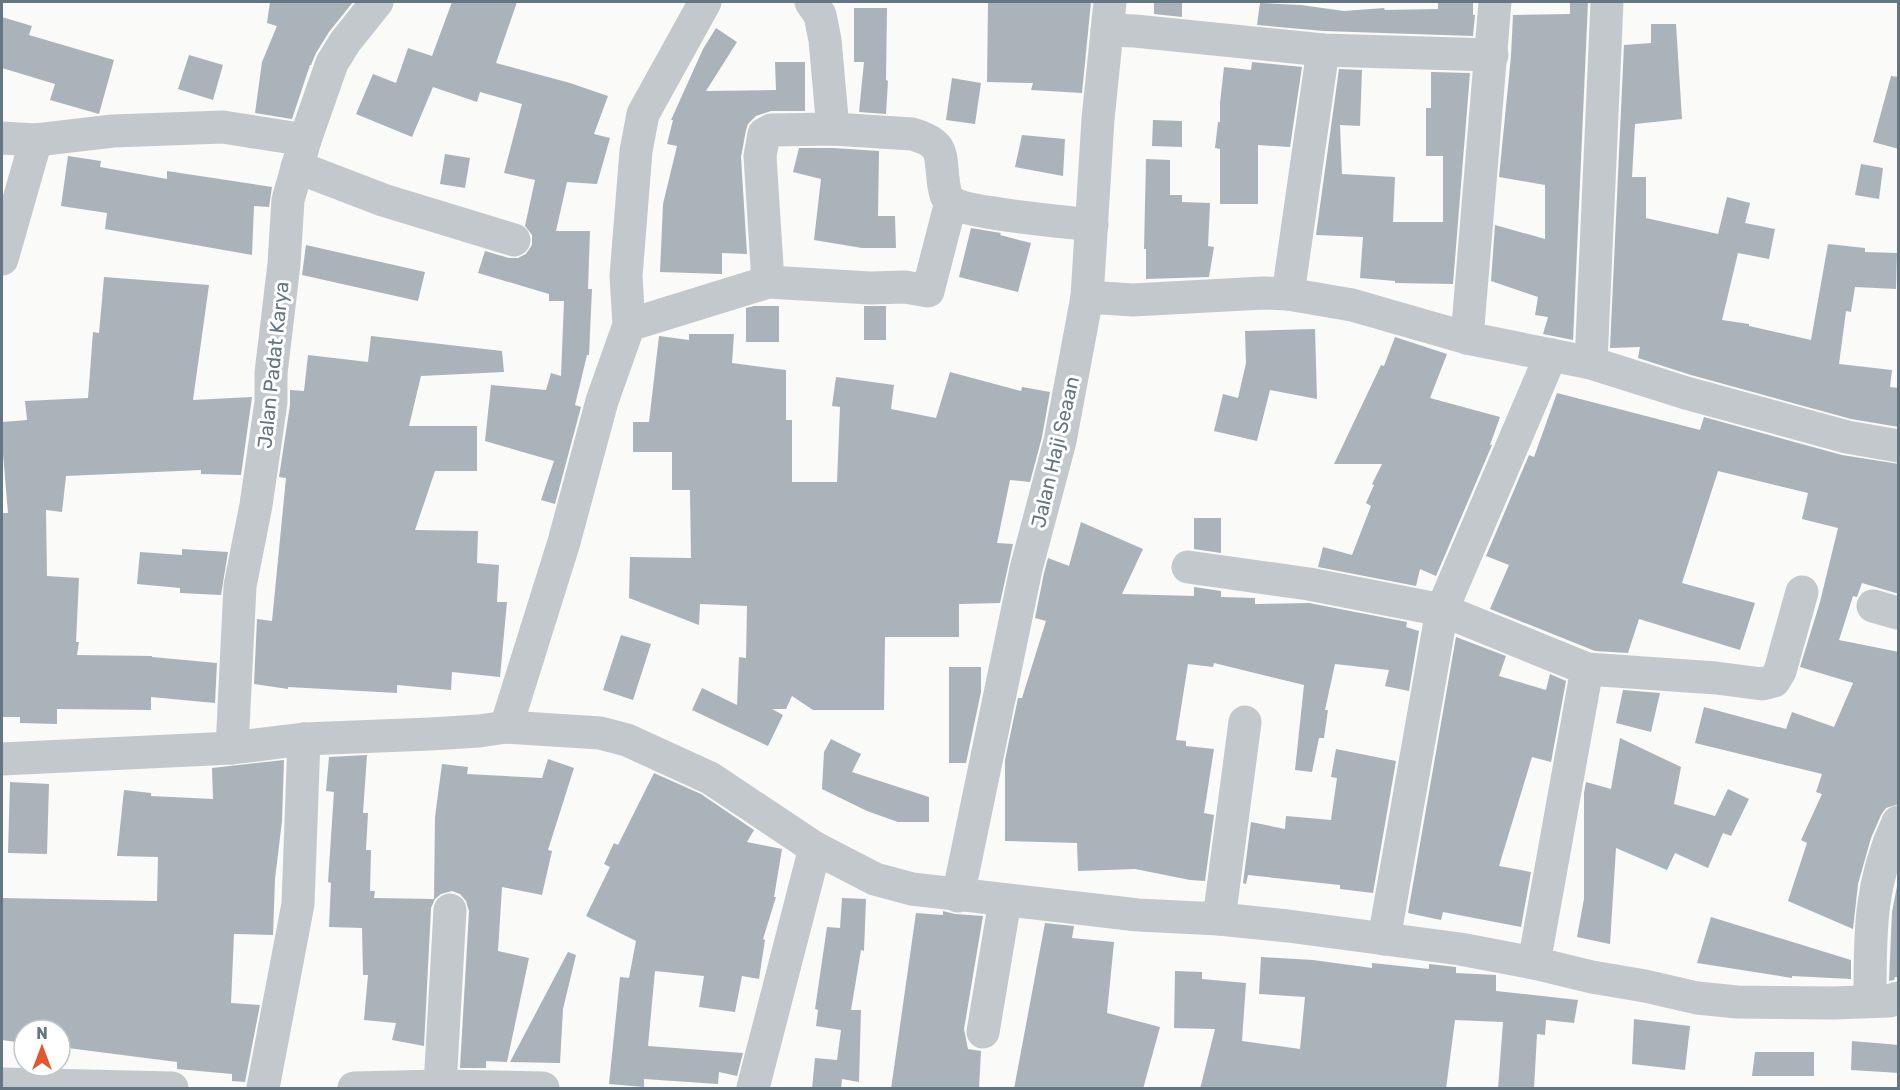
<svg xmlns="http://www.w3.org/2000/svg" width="1900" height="1090" font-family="Rubik,sans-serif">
<rect width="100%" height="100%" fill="#fafaf8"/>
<g fill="#aab3b9">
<polygon points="270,2 353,2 329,32 316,53 311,65 310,65 292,119 255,113 262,62 277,26 267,23"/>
<polygon points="452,2 517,2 496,63 570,83 608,96 594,134 610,138 597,184 567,182 556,231 590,231 588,289 592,289 589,355 587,355 575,405 581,407 555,504 541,500 554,461 485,441 491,385 546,390 551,373 561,376 564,301 549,301 549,294 478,273 485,251 509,258 518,258 526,254 532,245 532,235 525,226 535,180 504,173 522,104 480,92 477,102 433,87 412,137 356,114 373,74 396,83 408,48 432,56"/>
<polygon points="988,2 1091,2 1082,93 1031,90 1033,83 987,82"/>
<polygon points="1154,2 1182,2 1182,17 1154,14"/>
<polygon points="1438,2 1473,2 1473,15 1475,15 1473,36 1324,31 1257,25 1260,3 1301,5 1344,11 1384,8 1385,10 1438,9"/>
<polygon points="1570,2 1588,2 1573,340 1543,334 1548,317 1535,315 1538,297 1491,281 1495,225 1545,239 1545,185 1499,177 1511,56 1513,15 1570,14"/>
<polygon points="854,8 887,8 886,80 888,81 886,114 859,112 864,62 854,62"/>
<polygon points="2,17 32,26 29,35 114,60 99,114 50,100 55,84 2,68"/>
<polygon points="1651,24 1676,24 1682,119 1635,124 1632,177 1646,177 1646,218 1718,234 1727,197 1750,203 1745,223 1775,229 1769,259 1738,253 1722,320 1749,324 1749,326 1811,340 1828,244 1865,248 1865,252 1897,253 1896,289 1855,287 1851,312 1846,311 1839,364 1892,370 1890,387 1899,388 1899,427 1851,419 1691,375 1638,358 1640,347 1610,348 1624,45 1651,43"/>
<polygon points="716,28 737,42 706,91 776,90 775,62 805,62 805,111 771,111 756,116 748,124 746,130 741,157 747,254 722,253 722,274 660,272 663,204 677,146 667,144 673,120 671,120 703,49"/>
<polygon points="189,55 223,65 213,100 178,89"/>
<polygon points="1252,62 1302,67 1290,147 1258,145 1258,204 1220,204 1220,149 1215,148 1218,122 1220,122 1220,103 1224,67 1251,70"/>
<polygon points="1339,69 1362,70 1360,126 1340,125 1342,174 1395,177 1393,222 1443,222 1443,156 1426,156 1426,108 1431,108 1431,72 1470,73 1453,284 1395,283 1395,281 1360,278 1363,237 1316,235"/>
<polygon points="1891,76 1899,77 1899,149 1873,142"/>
<polygon points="952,78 981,83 975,124 946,120"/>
<polygon points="1153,120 1182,121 1182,147 1152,146"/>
<polygon points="1022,135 1065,139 1063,176 1015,167"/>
<polygon points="799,148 833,148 879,151 878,216 895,216 896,248 862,248 814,240 821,179 793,172"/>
<polygon points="445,154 470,158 465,188 440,184"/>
<polygon points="68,156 101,161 100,167 167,179 167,171 272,187 269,207 254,206 252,255 105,229 107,213 61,206"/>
<polygon points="1146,159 1170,160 1170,195 1182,195 1182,202 1210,203 1208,246 1214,247 1209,277 1146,279 1146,249 1144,249"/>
<polygon points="1861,164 1883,168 1879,199 1855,195"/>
<polygon points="971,228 1001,233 1000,235 1031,243 1018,292 959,277"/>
<polygon points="306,245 425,272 418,301 302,275"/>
<polygon points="104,277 209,285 193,400 252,397 241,475 201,474 201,470 66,476 62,512 46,510 47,576 79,578 76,642 79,642 77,655 152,656 152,657 217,663 215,703 151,697 151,710 57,709 57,724 20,723 20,717 2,717 2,513 8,513 2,442 2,422 27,420 25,401 88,398 93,332 99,333"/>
<polygon points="754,306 779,306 779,342 746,342 746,308"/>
<rect x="864" y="306" width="22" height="34"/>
<polygon points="1315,329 1317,399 1270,390 1257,441 1214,431 1223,394 1238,398 1246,363 1245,331"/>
<polygon points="689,334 734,334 732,363 786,370 786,420 792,420 792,482 837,482 840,407 832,406 836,377 894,385 891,409 936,418 950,372 1021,391 1022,387 1050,392 1042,437 1030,482 1010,480 997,543 1013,544 1000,603 959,604 959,637 885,637 884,710 813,710 792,696 786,709 772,709 783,715 768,746 692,710 702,688 737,705 739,657 746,658 747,606 700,604 699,625 629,598 630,557 691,558 690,490 672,490 672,452 633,452 633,422 649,422 659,336 689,340"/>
<polygon points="371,336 502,351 504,372 421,376 409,426 477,426 477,471 435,471 415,530 478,531 477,563 499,565 497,602 507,602 500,677 452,672 451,690 397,685 397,693 288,687 288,689 254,684 257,619 272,621 286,478 279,477 290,405 290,390 304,391 308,355 368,362"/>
<polygon points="1395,337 1447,354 1430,398 1500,417 1490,445 1492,445 1436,576 1420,569 1416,586 1318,567 1323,547 1352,555 1371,506 1366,503 1374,485 1372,484 1382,464 1334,464 1381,365 1384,366"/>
<polygon points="1557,393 1700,430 1704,417 1842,455 1899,464 1899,594 1862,583 1857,597 1853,596 1839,640 1899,652 1899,804 1886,808 1881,815 1871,838 1858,884 1853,929 1788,901 1807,843 1801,840 1822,794 1816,792 1822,774 1695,743 1704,707 1786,729 1792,712 1834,727 1853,683 1800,667 1820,602 1838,528 1802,519 1808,493 1718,471 1682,583 1755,603 1740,650 1639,619 1628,653 1595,651 1490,609 1509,565 1486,556 1529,455 1534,457"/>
<polygon points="1194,518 1221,518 1221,553 1194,549"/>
<polygon points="1081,522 1143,549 1122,594 1194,596 1194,587 1221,591 1221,597 1255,598 1255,604 1309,603 1407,622 1406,627 1419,631 1409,691 1385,686 1389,670 1335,664 1325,710 1328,710 1324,738 1319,738 1312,772 1295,770 1304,685 1214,663 1213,667 1188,664 1176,740 1186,741 1186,746 1214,749 1204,813 1214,815 1205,881 1190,880 1135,869 1078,871 1077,843 1005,841 1005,760 1018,698 1022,698 1046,621 1035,618 1044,573 1048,558 1069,566"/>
<polygon points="182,549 228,552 221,595 180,593 180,588 137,584 140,552 182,555"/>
<polygon points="621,635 651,644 633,700 603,690"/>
<polygon points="1456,637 1506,656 1499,676 1546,690 1550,674 1566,681 1551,762 1532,757 1499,866 1531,872 1521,927 1443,912 1441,920 1408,913"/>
<polygon points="949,667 981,667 981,692 966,763 949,763"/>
<polygon points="1623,690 1660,693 1651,732 1616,723"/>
<polygon points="1620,738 1681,767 1674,804 1715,816 1728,789 1749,799 1731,836 1723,833 1708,868 1675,853 1667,870 1616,848 1610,944 1577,937 1584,899 1584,793 1586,782 1611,789"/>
<polygon points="831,739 861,754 852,772 929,797 929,822 898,822 867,811 822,789 824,752"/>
<polygon points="1336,749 1396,761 1373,893 1340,889 1340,885 1248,875 1246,884 1243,883 1251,822 1285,829 1286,816 1331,820 1337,778 1331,777"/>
<polygon points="367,755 363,813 368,813 366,850 371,850 370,891 375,891 374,898 434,899 435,817 442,764 468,767 467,774 542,778 548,759 574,768 548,850 552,851 542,895 502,887 498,951 529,958 507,1062 486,1061 486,1068 460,1068 469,911 466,901 460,894 452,891 441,894 435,899 431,908 424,1046 392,1040 396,1023 364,1020 368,975 363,975 362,928 329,927 331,883 328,882 334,792 326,791 329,757"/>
<polygon points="284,760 282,821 275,879 273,935 234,934 231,1003 260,1005 245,1082 232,1081 232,1074 177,1069 177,1062 60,1047 60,1030 24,1030 24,1043 2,1040 2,898 157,901 158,857 117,856 124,790 151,793 151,796 213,799 212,768"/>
<polygon points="654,773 701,794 754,830 747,842 782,849 774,897 776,897 763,939 765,940 759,979 742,976 735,1012 699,1007 704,976 655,971 648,1046 743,1053 737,1076 719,1072 718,1084 644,1079 644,1087 609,1084 620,977 629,978 636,941 586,916 610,867 604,864 614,843 618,845"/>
<polygon points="10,782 49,784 47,854 8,853"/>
<polygon points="1899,876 1899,977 1895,977 1894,980 1889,981 1892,912"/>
<polygon points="842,898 866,899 864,951 861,950 851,1010 861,1010 859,1082 842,1079 841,1089 812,1089 815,1058 837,1060 841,1030 816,1026 818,1010 815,1009 827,927 840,928"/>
<polygon points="943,911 955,914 983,916 964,1029 968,1049 981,1051 979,1089 891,1089 916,913 943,915"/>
<polygon points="1711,917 1851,960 1851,979 1792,976 1792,978 1697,963"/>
<polygon points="1045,923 1074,926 1072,938 1114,942 1107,1013 1160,1027 1143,1089 1014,1089"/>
<polygon points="568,952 576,955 563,1009 560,1063 510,1062"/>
<polygon points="1261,957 1313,960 1372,968 1372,963 1429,969 1429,964 1456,967 1456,973 1496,975 1496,991 1578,1000 1574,1023 1546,1020 1545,1035 1537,1034 1534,1089 1498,1089 1503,1022 1455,1020 1446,1089 1200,1089 1215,1029 1174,1028 1175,971 1202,972 1202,979 1246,983 1242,1041 1300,1049 1305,997 1259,994"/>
<polygon points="1634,1019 1690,1026 1685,1070 1632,1064"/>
<polygon points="1852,1041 1899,1045 1899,1073 1851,1070"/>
<polygon points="1755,1052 1814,1052 1814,1076 1752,1076"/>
</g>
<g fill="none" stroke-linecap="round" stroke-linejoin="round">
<g stroke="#c3c8cc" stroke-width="33">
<polyline points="811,2 820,15 825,40 833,129"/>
<polyline points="1107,30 1135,31 1323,50 1492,55"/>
<polyline points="2,138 36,140 113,131 223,127 305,140"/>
<polyline points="297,167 383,200 514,240"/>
<polyline points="2,259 36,140"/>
<path d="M768,282L760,156L764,134L771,130L833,129L912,134C947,144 939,155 944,186C945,192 946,198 951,202C965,213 1068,222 1092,225"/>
<polyline points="1288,294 1323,50"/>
<polyline points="1087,297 1133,300 1263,293 1288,294 1352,305 1467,338 1591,363 1686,393 1847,437 1898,446"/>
<polyline points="629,325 768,282 870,288 905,287 928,291 951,202"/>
<polyline points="1467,338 1495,2"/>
<polyline points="1591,363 1607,2"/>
<polyline points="1188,567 1309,584 1442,610 1587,669 1716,678 1762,684 1774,681 1780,671 1802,592"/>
<polyline points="1873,606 1898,613"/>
<polyline points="506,727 564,542 602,401 629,325 626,276 636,151 643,114 705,2"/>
<polyline points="232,748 240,586 256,505 271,402 271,373 284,264 288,200 305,140 332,63 345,42 377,2"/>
<polyline points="2,759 232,748 304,739 430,734 479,731 506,727 600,733 627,740 710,778 815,848 875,879 912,889 1138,915 1219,919 1288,926 1460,949 1534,963 1592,977 1645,986 1697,998 1737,1002 1834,1003 1889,1001 1898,998"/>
<polyline points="958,896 1026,569 1060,441 1087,297 1098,119 1110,2"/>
<polyline points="1219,919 1245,722"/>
<polyline points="1384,939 1442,610 1551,355"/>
<polyline points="1534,963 1587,669"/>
<path d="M1870,1001C1870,933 1869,885 1898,822"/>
<polyline points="983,1032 1005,901"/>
<polyline points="2,1084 172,1088"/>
<polyline points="440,1086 450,910"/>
<polyline points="263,1088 298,904 304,739"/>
<polyline points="354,1088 440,1086 543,1088"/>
<polyline points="753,1088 815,848"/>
</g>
</g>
<g text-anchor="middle" stroke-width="6" stroke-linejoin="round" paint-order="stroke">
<g font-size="20" fill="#657683" stroke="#fff">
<text transform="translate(273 365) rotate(-84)" y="7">Jalan Padat Karya</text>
<text transform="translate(1055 452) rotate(-77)" y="7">Jalan Haji Seaan</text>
</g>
</g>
<rect width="1900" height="1090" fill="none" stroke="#657683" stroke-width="6"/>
<g transform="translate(42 1048)"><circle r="28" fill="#ffffff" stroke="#c1c8cd" stroke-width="1.5"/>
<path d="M0-4.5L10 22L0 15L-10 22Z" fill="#e4572e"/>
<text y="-9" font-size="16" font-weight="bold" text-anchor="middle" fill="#657683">N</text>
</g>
</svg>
